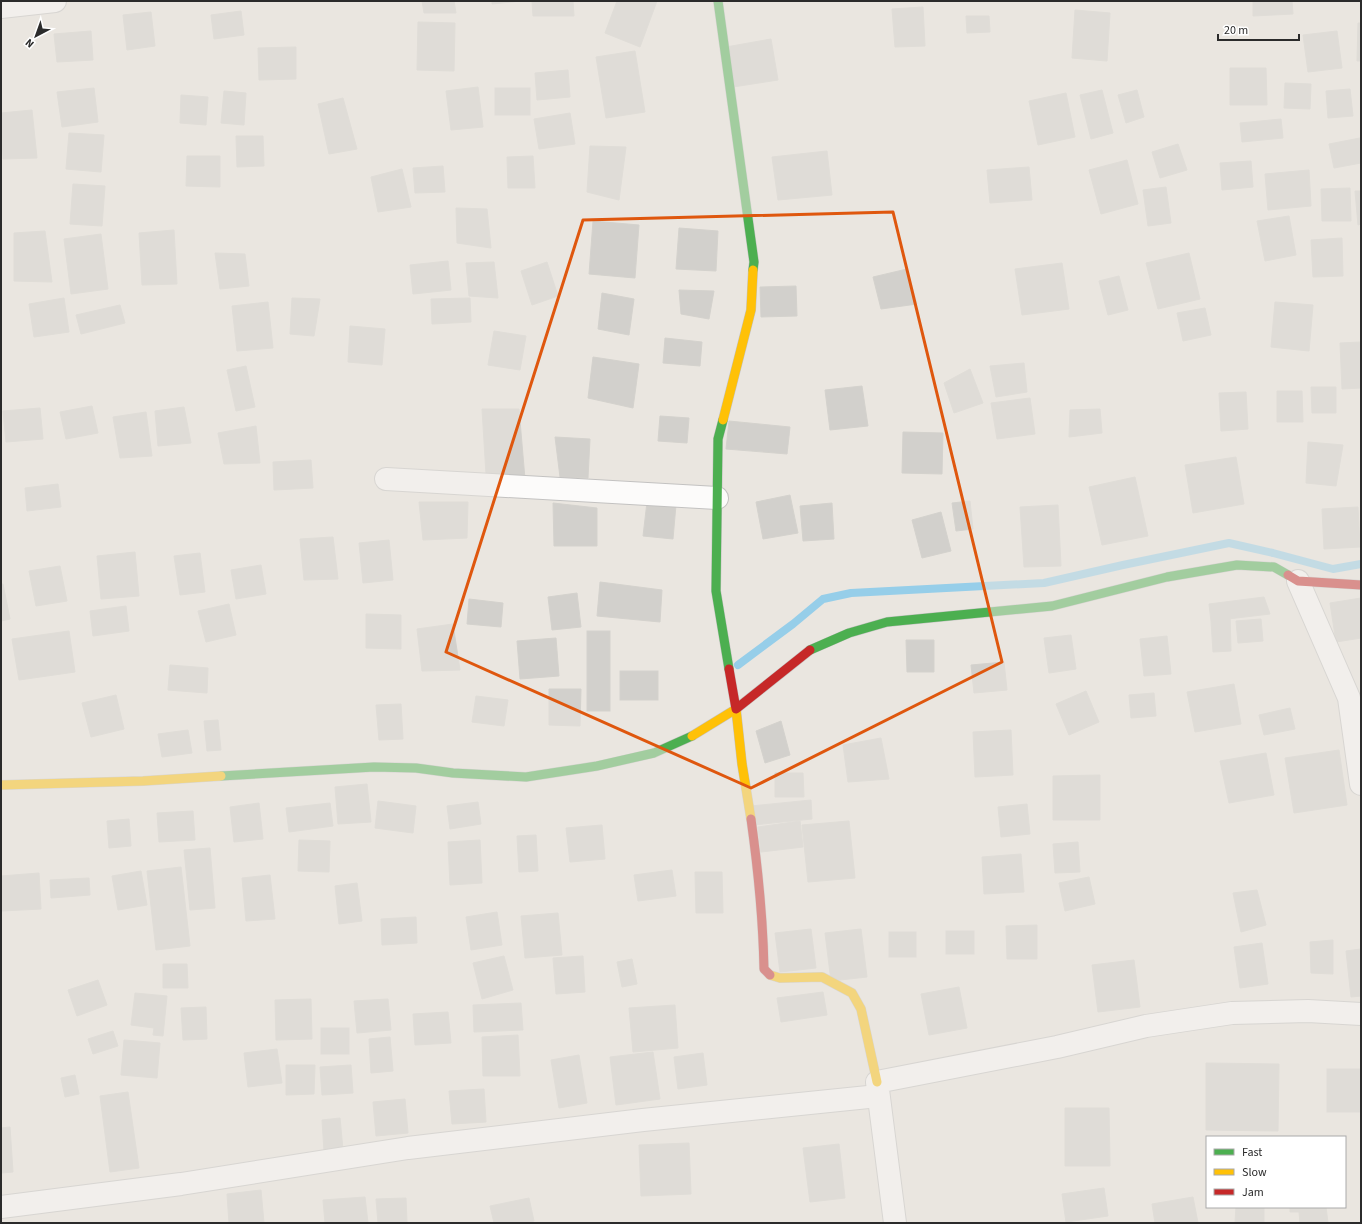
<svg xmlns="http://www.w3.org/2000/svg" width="1362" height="1224" font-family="'Source Sans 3',sans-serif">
<rect width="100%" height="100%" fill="#eae6e0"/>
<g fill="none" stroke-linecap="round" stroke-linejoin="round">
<polyline stroke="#96cee9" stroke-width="8" points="738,665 793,624 823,599 851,593 1044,583 1123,565 1229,543 1273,553 1333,569 1361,564"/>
</g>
<g fill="#d2d0cc" stroke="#d4d2cd">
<polygon points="422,1 454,1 456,13 424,13"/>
<polygon points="492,1 521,1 492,4"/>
<polygon points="532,1 573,1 574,16 533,16"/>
<polygon points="617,1 657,1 640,47 605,33"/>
<polygon points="1253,1 1292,1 1293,14 1253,16"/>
<polygon points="923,7 925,46 895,47 892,9"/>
<polygon points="1075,10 1110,13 1107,61 1072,58"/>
<polygon points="241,11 244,35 214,39 211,15"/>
<polygon points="151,12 155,46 127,50 123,15"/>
<polygon points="966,16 989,16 990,32 967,33"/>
<polygon points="418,22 455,23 454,71 417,70"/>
<polygon points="1358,23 1361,23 1361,61 1357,61"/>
<polygon points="91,31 93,60 57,62 54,34"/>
<polygon points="1337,31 1342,68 1308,72 1303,35"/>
<polygon points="771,39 778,80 733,87 726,47"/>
<polygon points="296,47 296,79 259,80 258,48"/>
<polygon points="635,51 645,112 606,118 596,57"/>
<polygon points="1230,68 1266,68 1267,105 1230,105"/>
<polygon points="568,70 570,97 537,100 535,73"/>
<polygon points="1285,83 1311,84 1310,109 1284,108"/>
<polygon points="478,87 483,127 451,130 446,91"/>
<polygon points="94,88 98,122 62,127 57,92"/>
<rect x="495" y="88" width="35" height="27"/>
<polygon points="1350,89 1353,116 1328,118 1326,91"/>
<polygon points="1102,90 1113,133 1091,139 1080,95"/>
<polygon points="1137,90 1144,117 1126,123 1118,95"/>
<polygon points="224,91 246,93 244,125 221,123"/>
<polygon points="1066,93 1075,137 1038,145 1029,101"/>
<polygon points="181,95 208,97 206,125 180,123"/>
<polygon points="343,98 357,149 329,154 318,104"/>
<polygon points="32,110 37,158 3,159 1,113"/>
<polygon points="570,113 575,144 539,149 534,119"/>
<polygon points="1281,119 1283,138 1242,142 1240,123"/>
<polygon points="69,133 104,135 101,172 66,169"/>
<polygon points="236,136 263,136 264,166 237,167"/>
<polygon points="1360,138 1361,163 1334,168 1329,144"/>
<polygon points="1178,144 1187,170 1160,178 1152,152"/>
<polygon points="590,146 626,147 619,200 587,192"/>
<polygon points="827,151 832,195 778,200 772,157"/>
<polygon points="187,156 220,156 220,187 186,186"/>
<polygon points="533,156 535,188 508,188 507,157"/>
<polygon points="1127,160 1138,204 1101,214 1089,170"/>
<polygon points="1251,161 1253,187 1222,190 1220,163"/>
<polygon points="443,166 445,192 415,193 413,168"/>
<polygon points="1029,167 1032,200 990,203 987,170"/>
<polygon points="402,169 411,207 378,212 371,177"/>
<polygon points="1309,170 1311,206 1268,210 1265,174"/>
<polygon points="73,184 105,186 102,226 70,224"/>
<polygon points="1166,187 1171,223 1148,226 1143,190"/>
<polygon points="1350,188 1351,221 1322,221 1321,189"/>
<polygon points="1355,191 1361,191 1361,224 1358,225"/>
<polygon points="456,208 487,209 491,248 457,243"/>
<polygon points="1289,216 1296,255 1265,261 1257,221"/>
<polygon points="593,221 639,225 635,278 589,274"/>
<polygon points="679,228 718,231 716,271 676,269"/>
<polygon points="174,230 177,284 142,285 139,233"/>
<polygon points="45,231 52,282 14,281 14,233"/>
<polygon points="101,234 108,289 71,294 64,239"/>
<polygon points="1342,238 1343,276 1313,277 1311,240"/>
<polygon points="215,253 245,254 249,286 220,289"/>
<polygon points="1189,253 1200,299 1158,309 1146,263"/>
<polygon points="448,261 451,290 413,294 410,265"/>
<polygon points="494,262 498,298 469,296 466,263"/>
<polygon points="547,262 558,296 532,305 521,271"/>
<polygon points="1062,263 1069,309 1022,315 1015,269"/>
<polygon points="907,269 917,304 881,309 873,277"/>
<polygon points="1119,276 1128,310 1108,315 1099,281"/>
<polygon points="796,286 797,316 761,317 760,287"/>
<polygon points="679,290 714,291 709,319 681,314"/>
<polygon points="602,293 634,299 629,335 598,329"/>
<polygon points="64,298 69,332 34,337 29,304"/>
<polygon points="292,298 320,299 314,336 290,334"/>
<polygon points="470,298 471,322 432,324 431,299"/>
<polygon points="268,302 273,348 237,351 232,306"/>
<polygon points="1275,302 1313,305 1309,351 1271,347"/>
<polygon points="120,305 125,323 81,334 76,315"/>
<polygon points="1205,308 1211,335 1183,341 1177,313"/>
<polygon points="350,326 385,329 382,365 348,362"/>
<polygon points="494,331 526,336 520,370 488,365"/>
<polygon points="665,338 702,342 700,366 663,363"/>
<polygon points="1361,342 1361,388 1342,389 1340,343"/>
<polygon points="593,357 639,364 633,408 588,398"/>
<polygon points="1024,363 1027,392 996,397 990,366"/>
<polygon points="246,366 255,407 236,411 227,370"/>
<polygon points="970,369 983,403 954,413 944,383"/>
<polygon points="862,386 868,426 830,430 825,390"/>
<polygon points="1311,387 1336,387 1336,413 1312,413"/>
<polygon points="1277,391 1302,391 1303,422 1277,422"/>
<polygon points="1246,392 1248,429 1221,431 1219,393"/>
<polygon points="1030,398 1035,434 997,439 991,403"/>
<polygon points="92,406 98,433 66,439 60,412"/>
<polygon points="184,407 191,443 158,446 155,411"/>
<polygon points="40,408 43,439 6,442 3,411"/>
<polygon points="482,409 519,409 525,479 486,474"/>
<polygon points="1100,409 1102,433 1069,437 1070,410"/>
<polygon points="146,412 152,456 120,458 113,417"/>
<polygon points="660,416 689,418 687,443 658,441"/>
<polygon points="729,421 790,427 787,454 726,449"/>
<polygon points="256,426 260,463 224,464 218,433"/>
<polygon points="903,432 943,433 942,474 902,473"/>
<polygon points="555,437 590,439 588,478 560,477"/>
<polygon points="1308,442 1343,445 1336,486 1306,483"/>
<polygon points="1236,457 1244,504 1193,513 1185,465"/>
<polygon points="311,460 313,488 274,490 273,462"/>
<polygon points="1135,477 1148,536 1102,545 1089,487"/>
<polygon points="58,484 61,507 27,511 25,488"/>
<polygon points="790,495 798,533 763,539 756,502"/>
<polygon points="970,501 973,529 956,531 952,503"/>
<polygon points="419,502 468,502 467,538 423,540"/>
<polygon points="647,502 676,505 673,539 643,536"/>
<polygon points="553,503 597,508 597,546 554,546"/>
<polygon points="832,503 834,539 803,541 800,506"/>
<polygon points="1058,505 1061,566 1024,567 1020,507"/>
<polygon points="1358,507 1360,547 1324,549 1322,509"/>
<polygon points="941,512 951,551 922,558 912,520"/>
<polygon points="333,537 338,579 304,580 300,539"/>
<polygon points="389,540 393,580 363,583 359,543"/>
<polygon points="135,552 139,596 101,599 97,556"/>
<polygon points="200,553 205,592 180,595 174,556"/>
<polygon points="261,565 266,594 236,599 231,570"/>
<polygon points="60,566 67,601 36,606 29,571"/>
<polygon points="600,582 662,590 660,622 597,616"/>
<polygon points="1,584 3,584 10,619 1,621"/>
<polygon points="577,593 581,627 552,630 548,597"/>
<polygon points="1264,597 1270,614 1211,621 1209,604"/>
<polygon points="1361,598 1361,638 1336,642 1330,603"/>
<polygon points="469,599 503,603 501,627 467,624"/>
<polygon points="229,604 236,635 206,642 198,611"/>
<polygon points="126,606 129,631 93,636 90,611"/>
<polygon points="366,614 401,615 401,649 366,648"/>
<polygon points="1230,615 1231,651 1213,652 1211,621"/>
<polygon points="1261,619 1263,641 1238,643 1236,621"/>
<polygon points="453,624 460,670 422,671 417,629"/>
<polygon points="69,631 75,672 19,680 12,639"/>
<rect x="587" y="631" width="23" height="80"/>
<polygon points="1071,635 1076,669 1049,673 1044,638"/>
<polygon points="1167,636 1171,674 1144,676 1140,639"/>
<polygon points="556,638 559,676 520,679 517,641"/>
<polygon points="906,640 934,640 934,672 907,672"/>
<polygon points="1004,662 1007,690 974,693 971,665"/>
<polygon points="170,665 208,668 207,693 168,690"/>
<rect x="620" y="671" width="38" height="29"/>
<polygon points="1234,684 1241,724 1195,732 1187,692"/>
<polygon points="549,689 581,689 580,726 549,725"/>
<polygon points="1086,691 1099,722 1069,735 1056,704"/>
<polygon points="1154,693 1156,716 1131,718 1129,695"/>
<polygon points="116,695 124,729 91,737 82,703"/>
<polygon points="476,696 508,700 504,726 472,722"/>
<polygon points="401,704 403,739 379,740 376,705"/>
<polygon points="1290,708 1295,729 1264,735 1259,715"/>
<polygon points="218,720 221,750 207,751 204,721"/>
<polygon points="781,721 790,755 765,763 756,731"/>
<polygon points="188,730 192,753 162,757 158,734"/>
<polygon points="1011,730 1013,775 975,777 973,732"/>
<polygon points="881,738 889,779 848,782 843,745"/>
<polygon points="1339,750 1347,805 1294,813 1285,758"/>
<polygon points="1266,753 1274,795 1229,803 1220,761"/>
<polygon points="775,773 803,773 804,797 775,797"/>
<polygon points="1100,775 1100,820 1053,820 1053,776"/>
<polygon points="367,784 371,822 338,824 335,787"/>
<polygon points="811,800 812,819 753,825 751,806"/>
<polygon points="378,801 416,806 413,833 375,828"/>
<polygon points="478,802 481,824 450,829 447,806"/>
<polygon points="259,803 263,839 234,842 230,807"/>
<polygon points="330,803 333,826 289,832 286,808"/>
<polygon points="1027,804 1030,834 1001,837 998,807"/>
<polygon points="193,811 195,840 159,842 157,813"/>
<polygon points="129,819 131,846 109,848 107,821"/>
<polygon points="800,821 803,847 761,852 758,827"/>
<polygon points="849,821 855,878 808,882 802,825"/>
<polygon points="602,825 605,859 570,862 566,828"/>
<polygon points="536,835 538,871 519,872 517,836"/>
<polygon points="299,840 330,841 329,872 298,871"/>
<polygon points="480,840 482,883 450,885 448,842"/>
<polygon points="1078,842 1080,872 1055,873 1053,844"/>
<polygon points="210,848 215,908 190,910 184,850"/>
<polygon points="1021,854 1024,892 984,894 982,857"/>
<polygon points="181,867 190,946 156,950 147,871"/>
<polygon points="672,870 676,896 638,901 634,875"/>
<polygon points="141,871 147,905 118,910 112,876"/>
<polygon points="695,872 722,872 723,913 696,913"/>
<polygon points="39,873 41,909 1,911 1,876"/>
<polygon points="270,875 275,919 246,921 242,878"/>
<polygon points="1089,877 1095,904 1065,911 1059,883"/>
<polygon points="89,878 90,895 51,898 50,880"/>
<polygon points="357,883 362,921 339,924 335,886"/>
<polygon points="1257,890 1266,925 1241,932 1233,893"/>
<polygon points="497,912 502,945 471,950 466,917"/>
<polygon points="558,913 562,955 525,958 521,916"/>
<polygon points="416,917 417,943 382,945 381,919"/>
<polygon points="1037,925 1037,959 1007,959 1006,926"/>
<polygon points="811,929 816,968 780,972 775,933"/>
<polygon points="861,929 867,977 831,981 825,933"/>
<rect x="946" y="931" width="28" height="23"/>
<rect x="889" y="932" width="27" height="25"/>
<polygon points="1333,940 1333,974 1311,973 1310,942"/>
<polygon points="1262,943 1268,984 1240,988 1234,947"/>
<polygon points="1361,949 1361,996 1351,997 1346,951"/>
<polygon points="504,956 513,990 482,999 473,963"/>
<polygon points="583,956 585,992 556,994 553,958"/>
<polygon points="632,959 637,984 622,987 617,962"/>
<polygon points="1134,960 1140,1007 1098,1012 1092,965"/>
<polygon points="163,964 187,964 188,988 163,988"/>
<polygon points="98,980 107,1005 77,1016 68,990"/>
<polygon points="959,987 967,1028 929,1035 921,994"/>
<polygon points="823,992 827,1015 781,1022 777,998"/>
<polygon points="135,993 167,996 163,1036 153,1035 154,1028 131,1025"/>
<polygon points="311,999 312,1039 276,1040 275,1000"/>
<polygon points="388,999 391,1030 357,1033 354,1001"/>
<polygon points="521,1003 523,1030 474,1032 473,1005"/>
<polygon points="675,1005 678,1048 633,1052 629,1008"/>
<polygon points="206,1007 207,1039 183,1040 181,1008"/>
<polygon points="448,1012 451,1043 415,1045 413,1014"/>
<rect x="321" y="1028" width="28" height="26"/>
<polygon points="113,1031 118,1046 93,1054 88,1039"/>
<polygon points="518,1035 520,1076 483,1076 482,1037"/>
<polygon points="390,1037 393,1071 371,1073 369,1039"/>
<polygon points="124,1040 160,1043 157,1078 121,1075"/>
<polygon points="277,1049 282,1083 248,1087 244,1053"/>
<polygon points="653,1052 660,1099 616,1105 610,1057"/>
<polygon points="703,1053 707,1085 678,1089 674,1057"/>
<polygon points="579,1055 587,1103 559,1108 551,1060"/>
<polygon points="1206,1063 1279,1064 1278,1131 1206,1130"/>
<polygon points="286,1065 315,1065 314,1094 286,1095"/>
<polygon points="351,1065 353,1093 322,1095 320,1067"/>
<rect x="1327" y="1069" width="34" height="43"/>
<polygon points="75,1075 79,1094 65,1097 61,1078"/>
<polygon points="484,1089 486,1122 452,1124 449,1091"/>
<polygon points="128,1092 139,1168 110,1172 100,1096"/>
<polygon points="405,1099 408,1133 376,1136 373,1102"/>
<polygon points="1065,1108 1109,1108 1110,1166 1065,1166"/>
<polygon points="340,1118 343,1150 324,1151 322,1120"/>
<polygon points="10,1127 13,1172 1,1173 1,1128"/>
<polygon points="689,1143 691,1194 641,1196 639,1145"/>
<polygon points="839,1144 845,1198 810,1202 803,1148"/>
<polygon points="1104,1188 1108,1216 1066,1222 1062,1194"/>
<polygon points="261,1190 264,1223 229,1223 227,1194"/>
<polygon points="365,1197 368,1223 325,1223 323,1200"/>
<polygon points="1193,1197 1198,1223 1155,1223 1152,1204"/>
<polygon points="406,1198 407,1223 378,1223 376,1199"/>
<polygon points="529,1198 534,1221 526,1223 494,1223 490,1206"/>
<polygon points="1236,1207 1264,1207 1264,1223 1235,1223"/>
<polygon points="1290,1207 1326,1207 1328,1223 1300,1223 1299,1212 1290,1212"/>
</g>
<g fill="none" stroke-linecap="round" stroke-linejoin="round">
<g stroke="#c3c2c1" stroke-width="24">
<g id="street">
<polyline points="1,7 55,1"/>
<polyline points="386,479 717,498"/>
<polyline points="1298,581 1349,698 1361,784"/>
<polyline points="1,1207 181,1184 408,1148 643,1120 878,1096"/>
<polyline points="895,1223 877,1082 1057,1047 1146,1026 1232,1013 1308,1011 1361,1014"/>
</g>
</g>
<g stroke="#c3c2c1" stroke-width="10">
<g id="fast">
<polyline points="718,1 754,262 753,270"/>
<polyline points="723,420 718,439 716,591 729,669"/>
<polyline points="810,650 849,633 887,622 1052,606 1167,577 1237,565 1274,567 1288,575"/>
<polyline points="221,776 374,767 416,768 453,773 526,777 597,766 654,753 692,736"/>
</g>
</g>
<g stroke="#c3c2c1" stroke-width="10">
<g id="slow">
<polyline points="723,420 751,310 753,270"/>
<polyline points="692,736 736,709 742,764 751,819"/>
<polyline points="1,785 143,781 221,776"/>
<polyline points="770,975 780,978 822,977 852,993 861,1009 877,1082"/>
</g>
</g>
<g stroke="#c3c2c1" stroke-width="10">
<g id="jam">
<polyline points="1288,575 1298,581 1361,585"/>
<polyline points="729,669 736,709 810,650"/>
<path d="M751,819C758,869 763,918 764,969L770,975"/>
</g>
</g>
<use href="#street" stroke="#fcfbfa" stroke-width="22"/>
<use href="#fast" stroke="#4caf50" stroke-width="9"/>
<use href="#slow" stroke="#ffc107" stroke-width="9"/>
<use href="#jam" stroke="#c62828" stroke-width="9"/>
</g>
<path d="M0 0H1362V1224H0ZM893,212L1002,662L751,788L446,652L583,220Z" fill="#eae6e0" fill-opacity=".55" fill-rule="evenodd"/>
<path fill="none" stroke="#df570e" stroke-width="3" stroke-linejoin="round" d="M893,212L1002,662L751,788L446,652L583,220Z"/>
<rect width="1362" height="1224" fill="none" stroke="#2b2b2b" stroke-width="4"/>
<rect x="1206" y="1136" width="140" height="72" fill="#ffffff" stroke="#aaaaaa"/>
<rect x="1214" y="1149" width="20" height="6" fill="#4caf50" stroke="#aaaaaa"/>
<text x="1242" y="1156" font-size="12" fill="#2b2b2b">Fast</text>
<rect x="1214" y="1169" width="20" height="6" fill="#ffc107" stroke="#aaaaaa"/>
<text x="1242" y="1176" font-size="12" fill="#2b2b2b">Slow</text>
<rect x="1214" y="1189" width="20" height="6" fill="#c62828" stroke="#aaaaaa"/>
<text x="1242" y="1196" font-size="12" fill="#2b2b2b">Jam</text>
<g transform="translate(36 36) rotate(221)" stroke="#ffffff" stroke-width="3" paint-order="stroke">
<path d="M0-3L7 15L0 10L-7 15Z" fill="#2b2b2b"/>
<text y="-6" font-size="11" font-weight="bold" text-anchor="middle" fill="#2b2b2b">N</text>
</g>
<path d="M1218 34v6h81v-6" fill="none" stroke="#2b2b2b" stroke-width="2"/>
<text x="1224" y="34" font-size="12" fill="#2b2b2b" stroke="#ffffff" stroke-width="3" paint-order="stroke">20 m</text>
</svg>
